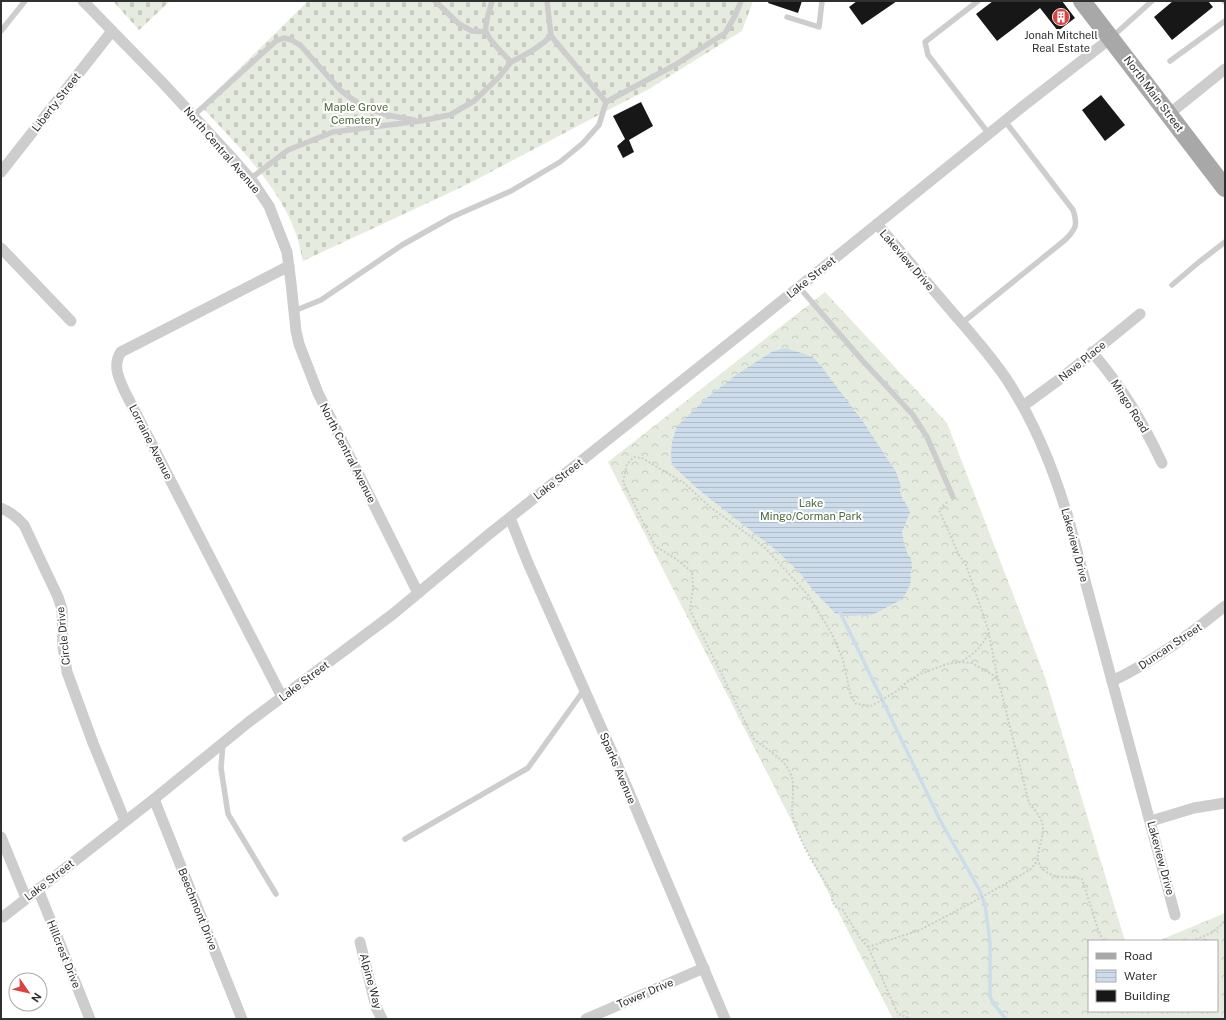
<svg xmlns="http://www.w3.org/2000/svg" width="1226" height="1020" font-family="'Public Sans',sans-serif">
<defs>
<pattern id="forest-crowns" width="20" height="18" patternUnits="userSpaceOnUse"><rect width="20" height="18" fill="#e5ecdf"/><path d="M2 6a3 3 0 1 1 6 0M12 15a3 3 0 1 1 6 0" fill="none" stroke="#c5cbc0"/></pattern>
<pattern id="cemetery-stones" width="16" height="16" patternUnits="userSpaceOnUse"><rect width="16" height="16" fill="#e5ecdf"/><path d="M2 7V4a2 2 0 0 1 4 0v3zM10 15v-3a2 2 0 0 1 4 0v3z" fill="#c5cbc0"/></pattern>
<pattern id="water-rules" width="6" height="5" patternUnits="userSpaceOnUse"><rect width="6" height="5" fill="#cddcea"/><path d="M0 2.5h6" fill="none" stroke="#b0bdc9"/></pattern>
</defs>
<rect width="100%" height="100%" fill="#fff"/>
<polygon fill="url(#forest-crowns)" points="825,292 947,423 1045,677 1125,941 1089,941 1089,1011 1217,1011 1217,941 1158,941 1225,913 1225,1019 893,1019 608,462"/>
<g fill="url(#cemetery-stones)">
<polygon points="113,1 170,1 139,30"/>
<path d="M308,1H753L742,31L649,89L610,109L464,186L303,261C301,254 300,246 298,240C283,189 236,144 201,106Z"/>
</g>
<polygon fill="url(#water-rules)" points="785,348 805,354 814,358 821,366 854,410 862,420 896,472 901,486 900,491 903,501 905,502 910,512 902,532 904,543 908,555 911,558 912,568 910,575 911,578 910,585 906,593 901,600 872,615 848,616 835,613 812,589 800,573 776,550 699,490 672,465 671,454 672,442 677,426 709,396 736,375 773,351"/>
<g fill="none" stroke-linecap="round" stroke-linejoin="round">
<polyline stroke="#cddcea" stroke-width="3.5" points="840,612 940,820 980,891 985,905 990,942 990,996 993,1003 1006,1019"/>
</g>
<g fill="#171717">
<polygon points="769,1 802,1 798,13 768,3"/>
<polygon points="857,1 897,1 862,25 849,7"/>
<polygon points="993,1 1062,1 1075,18 1058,31 1040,8 997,41 976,14"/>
<polygon points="1173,1 1208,1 1213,7 1172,40 1154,17"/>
<polygon points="1101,95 1125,125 1105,141 1082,110"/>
<polygon points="641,102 653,126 629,140 634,152 623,158 617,146 625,139 613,116"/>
</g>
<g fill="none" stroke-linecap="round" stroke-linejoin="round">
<g stroke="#cdcdcd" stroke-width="2" stroke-dasharray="2 2" stroke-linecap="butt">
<path d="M947,502L939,510L960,557L965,562L988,629L997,675L1029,803C1035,810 1042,818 1043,827C1044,844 1028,861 1048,873C1058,879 1071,876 1082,879L1098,929L1103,941"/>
<path d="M962,661C975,654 981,646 989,633"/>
<polyline points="1192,941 1211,933 1225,922"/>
<polyline points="868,947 920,930 971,903 1030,870 1038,860"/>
<path d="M912,1019L898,1014L868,947L860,938L843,910L836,907L832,901L833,894C819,872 803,849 795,824C790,812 793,804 793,791C795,762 771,754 753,738L690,610L693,587L692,572L676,559L655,546L623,482L627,464L634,457L642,458L684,483L710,507L754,539L767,550L808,595L832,634L843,660L851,697L856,704L871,706L897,691L909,680L920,674L947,664L961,662L972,663L998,678"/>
</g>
<g stroke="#cdcdcd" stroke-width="5.5">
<polyline points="435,1 459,24 472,31 486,32"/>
<path d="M492,1C490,9 484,25 486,32C490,42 504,54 511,62C526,55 539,48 551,36L547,1"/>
<polyline points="978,1 925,42 928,55 989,134"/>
<polyline points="1224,1 1225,2"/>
<polyline points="787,17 819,27 822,1"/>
<polyline points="1,31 25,1"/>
<polyline points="551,36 606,102 675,65 725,33 735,16 741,1"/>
<polyline points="1112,37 1152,1"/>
<polyline points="1170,61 1225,21"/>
<polyline points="193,116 276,41 284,38 292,40 301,46 340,90 363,107 387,115 414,120"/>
<polyline points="250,179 288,150 333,132 420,121 450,115 474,101 499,77 511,62"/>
<polyline points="1172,285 1199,262 1225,242"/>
<polyline points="799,287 862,360 913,415 927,437 953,497"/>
<polyline points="294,311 321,300 402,245 452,217 511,191 560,162 583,143 599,125 606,102"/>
<path d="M962,323L1065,240C1076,229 1078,225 1073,210L1005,121"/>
<polyline points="223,743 221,768 228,814 276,894"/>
<polyline points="405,839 528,768 584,690"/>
</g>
<g stroke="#cdcdcd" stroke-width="11">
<polyline points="83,1 162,82 234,160 253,182 269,206 287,252 291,283 296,331 299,344 318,393 418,593"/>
<polyline points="1169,114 1225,69"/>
<polyline points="1,172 112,31"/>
<path d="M877,224C903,254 928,284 954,314C973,336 993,358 1009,383C1036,425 1055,473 1069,521L1175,915"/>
<polyline points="1,248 71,321"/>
<path d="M1092,352C1123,388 1142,421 1162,463"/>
<polyline points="1023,406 1064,376 1140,314"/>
<path d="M1,508C11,512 17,517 24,525L58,597L62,609L63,647L67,672L93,743L125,821"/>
<polyline points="510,518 528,563 612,752 725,1019"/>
<path d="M1112,681C1153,662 1190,634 1225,606"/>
<path d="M282,697L125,392C119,379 112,365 121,352L289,266"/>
<polyline points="154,799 242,1019"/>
<polyline points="1151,821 1194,808 1225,803"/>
<polyline points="1,837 26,898"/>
<polyline points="38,889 90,1019"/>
<polyline points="3,917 154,799 250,721 393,614 488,535 752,325 1022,107 1111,38"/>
<polyline points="360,942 376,1007 382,1019"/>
<polyline points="586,1019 704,968"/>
</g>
<polyline stroke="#a8a8a8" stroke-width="18" points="1082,1 1225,188"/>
</g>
<defs>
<g id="building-disc" transform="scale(0.9)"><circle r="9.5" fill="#d94340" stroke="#fff"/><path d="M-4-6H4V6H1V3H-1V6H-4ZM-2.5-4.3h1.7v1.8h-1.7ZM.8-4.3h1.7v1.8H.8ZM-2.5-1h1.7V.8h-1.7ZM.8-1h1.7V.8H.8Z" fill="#fff"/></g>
</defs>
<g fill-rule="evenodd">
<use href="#building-disc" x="1061" y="17"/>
</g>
<g text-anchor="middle" stroke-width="4" stroke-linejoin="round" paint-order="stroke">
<g font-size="11" fill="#303030" stroke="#fff">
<text x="1061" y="39">Jonah Mitchell<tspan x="1061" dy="13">Real Estate</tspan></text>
</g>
<g font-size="11" fill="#303030" stroke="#fff">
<text transform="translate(1154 94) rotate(53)" y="4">North Main Street</text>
<text transform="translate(56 102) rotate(-52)" y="4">Liberty Street</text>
<text transform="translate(222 150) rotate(49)" y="4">North Central Avenue</text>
<text transform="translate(907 260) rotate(49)" y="4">Lakeview Drive</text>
<text transform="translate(811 277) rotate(-39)" y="4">Lake Street</text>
<text transform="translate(1082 361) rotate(-39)" y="4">Nave Place</text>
<text transform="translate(1130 406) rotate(58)" y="4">Mingo Road</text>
<text transform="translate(151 442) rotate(63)" y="4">Lorraine Avenue</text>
<text transform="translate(348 453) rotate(63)" y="4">North Central Avenue</text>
<text transform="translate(558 479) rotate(-38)" y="4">Lake Street</text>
<text transform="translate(1075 545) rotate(75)" y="4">Lakeview Drive</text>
<text transform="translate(63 636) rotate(-96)" y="4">Circle Drive</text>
<text transform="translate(1170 646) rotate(-34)" y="4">Duncan Street</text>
<text transform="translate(304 681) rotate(-37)" y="4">Lake Street</text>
<text transform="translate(618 768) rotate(67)" y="4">Sparks Avenue</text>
<text transform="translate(1161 858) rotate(75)" y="4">Lakeview Drive</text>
<text transform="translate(49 880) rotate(-38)" y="4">Lake Street</text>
<text transform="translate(198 909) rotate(68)" y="4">Beechmont Drive</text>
<text transform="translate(64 954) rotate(68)" y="4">Hillcrest Drive</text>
<text transform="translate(371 981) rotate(75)" y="4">Alpine Way</text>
<text transform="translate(645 993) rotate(-23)" y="4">Tower Drive</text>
</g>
<g font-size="11" fill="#4f6940" stroke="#fff">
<text x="356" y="111">Maple Grove<tspan x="356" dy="13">Cemetery</tspan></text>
<text x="811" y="507">Lake<tspan x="811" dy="13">Mingo/Corman Park</tspan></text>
</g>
</g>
<rect width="1226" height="1020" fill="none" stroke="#303030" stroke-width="4"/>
<rect x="1088" y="940" width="130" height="72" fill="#ffffff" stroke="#acacac"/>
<rect x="1096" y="953" width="20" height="6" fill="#a8a8a8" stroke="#acacac"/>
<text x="1124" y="960" font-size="12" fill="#303030">Road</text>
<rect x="1096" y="970" width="20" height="12" fill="url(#water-rules)" stroke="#acacac"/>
<text x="1124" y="980" font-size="12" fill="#303030">Water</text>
<rect x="1096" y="990" width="20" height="12" fill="#171717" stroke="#acacac"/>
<text x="1124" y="1000" font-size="12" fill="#303030">Building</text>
<g transform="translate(28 992) rotate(124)"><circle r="19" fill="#ffffff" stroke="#acacac"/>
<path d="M0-3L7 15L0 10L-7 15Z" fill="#d94340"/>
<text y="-6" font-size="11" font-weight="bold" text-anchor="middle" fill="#303030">N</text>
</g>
</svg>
